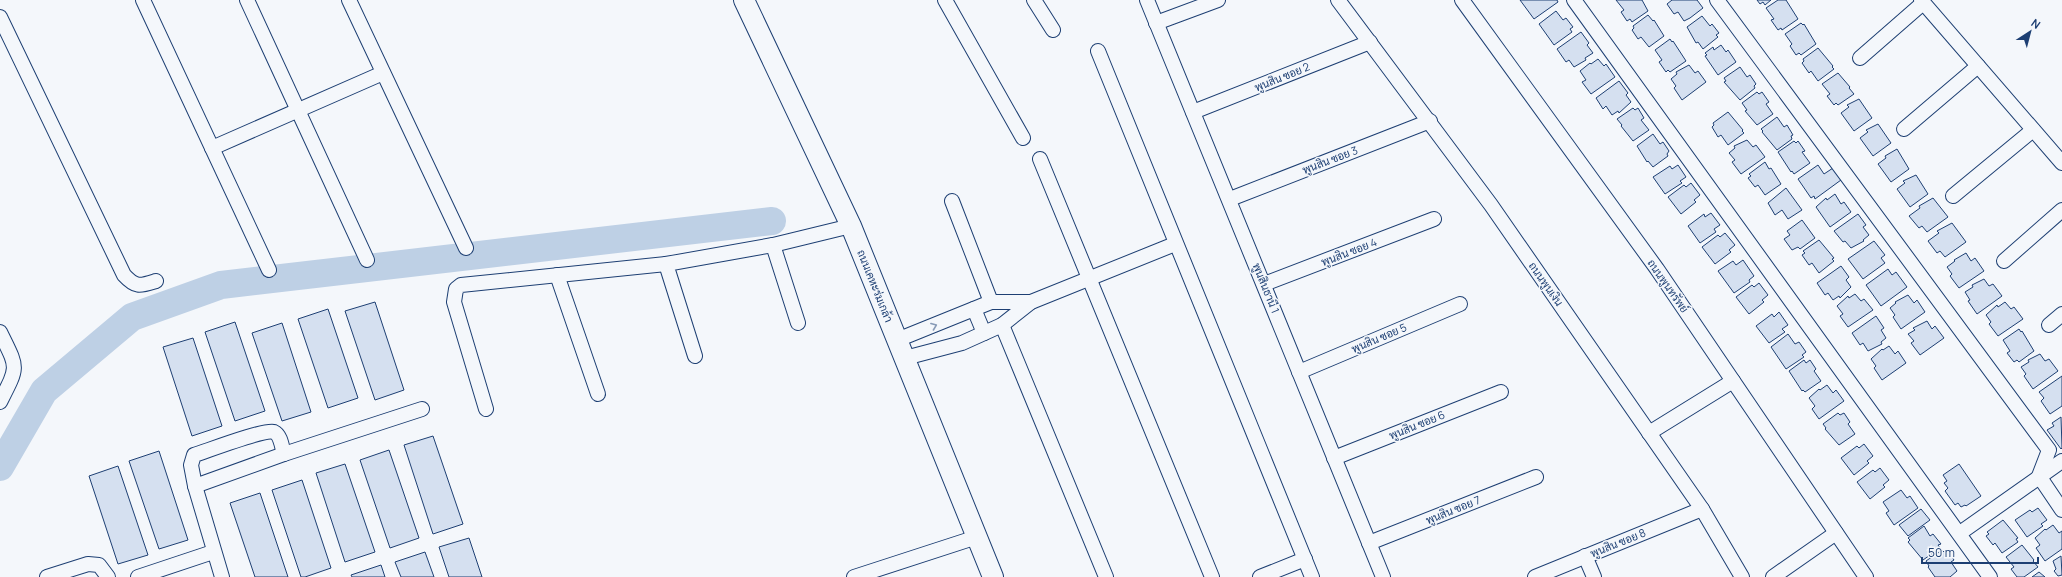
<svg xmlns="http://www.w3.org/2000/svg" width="2062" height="577" font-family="Manrope,Sarabun,sans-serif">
<rect width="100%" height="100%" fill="#f4f7fb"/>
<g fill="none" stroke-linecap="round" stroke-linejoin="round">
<polyline stroke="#bed0e5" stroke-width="28" points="0,467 44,391 132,317 221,285 772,221"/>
</g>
<g fill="#d5e0f0" stroke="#1d3f73">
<polygon points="1520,0 1557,0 1558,2 1534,19"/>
<polygon points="1616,0 1642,0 1648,11 1632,22 1630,19 1627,21 1621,12 1624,10"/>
<polygon points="1672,0 1697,0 1703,8 1690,18 1684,21 1678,12 1674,14 1667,4"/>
<polygon points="1757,0 1771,0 1765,5 1763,2 1760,4"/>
<polygon points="1778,0 1786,0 1798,19 1782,30 1781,28 1778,30 1771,20 1774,19 1766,8"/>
<polygon points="1556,11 1563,20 1566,18 1573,27 1570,29 1572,32 1554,45 1539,24"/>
<polygon points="1648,15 1653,21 1654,20 1664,36 1649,47 1641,37 1638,39 1632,30 1634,28 1633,26"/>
<polygon points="1702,16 1710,26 1712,24 1719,33 1716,35 1718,37 1703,49 1698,42 1696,43 1687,27"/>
<polygon points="1801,23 1803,25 1804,24 1816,44 1801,55 1799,53 1796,55 1790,46 1792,44 1785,34"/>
<polygon points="1581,32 1589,43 1587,45 1593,53 1585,58 1586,60 1574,67 1569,60 1566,62 1557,49"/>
<polygon points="1670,39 1672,42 1673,41 1686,61 1670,72 1668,70 1666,72 1659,62 1662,60 1655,50"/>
<polygon points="1721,45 1726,52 1728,50 1736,62 1718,75 1705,56 1707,55 1705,53 1713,47 1714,50"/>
<polygon points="1818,48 1833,66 1832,67 1834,69 1818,81 1811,71 1809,73 1802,63 1804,61 1803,59"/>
<polygon points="1598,59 1604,66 1606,64 1615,77 1591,94 1582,82 1586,80 1580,71 1590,63 1591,64"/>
<polygon points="1689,65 1695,73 1698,71 1706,82 1682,100 1674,88 1676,86 1671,79 1677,74 1676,72"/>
<polygon points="1740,67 1747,77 1750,75 1756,84 1754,86 1755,88 1740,100 1724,82 1726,81 1724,78"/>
<polygon points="1838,73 1850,87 1849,88 1854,94 1838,105 1836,103 1834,105 1827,96 1830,94 1822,84"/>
<polygon points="1619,81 1628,93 1626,95 1631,102 1619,113 1618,111 1612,115 1606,106 1603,109 1596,98"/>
<polygon points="1757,92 1759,94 1762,92 1769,102 1766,104 1773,114 1757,125 1745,111 1747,110 1742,103"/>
<polygon points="1859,99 1872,118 1854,131 1841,113 1849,107 1847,105"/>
<polygon points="1633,108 1635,110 1638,108 1644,118 1641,120 1649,130 1633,141 1621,126 1622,125 1617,119"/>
<polygon points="1728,112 1743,130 1742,131 1744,133 1728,145 1721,135 1718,137 1712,127 1714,125 1713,123"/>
<polygon points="1777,117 1784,127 1787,125 1793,135 1791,136 1792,139 1777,150 1762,132 1763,131 1761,129"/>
<polygon points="1878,124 1891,143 1873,156 1860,138 1868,132 1866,130"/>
<polygon points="1653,134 1660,144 1663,142 1669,151 1667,154 1668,156 1653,167 1648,161 1647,162 1637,146"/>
<polygon points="1747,140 1753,147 1756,145 1765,157 1741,174 1732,162 1735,160 1729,153 1735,148 1734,146"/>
<polygon points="1794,141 1796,143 1798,141 1805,151 1802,152 1810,163 1794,174 1792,171 1791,172 1778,152"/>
<polygon points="1897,149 1909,169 1891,182 1878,164 1886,158 1885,156"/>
<polygon points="1765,162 1769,169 1771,168 1781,184 1765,195 1758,185 1755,187 1748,178 1751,176 1749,174"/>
<polygon points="1678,165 1686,177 1680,181 1682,183 1665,194 1653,177 1670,166 1672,169"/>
<polygon points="1818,165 1824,174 1833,168 1841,180 1815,199 1814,196 1811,198 1798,179"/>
<polygon points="1916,175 1928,194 1910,207 1897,189 1905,183 1903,181"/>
<polygon points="1691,183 1700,195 1694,200 1696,202 1681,214 1668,197 1684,185 1686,187"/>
<polygon points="1786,188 1802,210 1788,219 1782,210 1775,215 1768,203"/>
<polygon points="1835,194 1841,204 1844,202 1851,212 1830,227 1816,207 1826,198 1827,200"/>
<polygon points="1933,198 1948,217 1927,232 1922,226 1919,228 1909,216 1920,208 1919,206"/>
<polygon points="1711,213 1720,225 1714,229 1716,232 1700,243 1688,226 1704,214 1705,217"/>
<polygon points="1858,214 1866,225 1863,227 1869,235 1863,240 1864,241 1851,248 1845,241 1843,242 1834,231"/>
<polygon points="1802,220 1815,238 1800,249 1798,247 1792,250 1784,239 1790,235 1787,231"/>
<polygon points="1952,223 1966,242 1945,257 1940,251 1937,253 1928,241 1939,233 1937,231"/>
<polygon points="1725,233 1735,245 1729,250 1731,252 1715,264 1702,247 1718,235 1720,237"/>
<polygon points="1819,240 1834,258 1832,259 1834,261 1819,273 1812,263 1809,265 1802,255 1805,253 1803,251"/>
<polygon points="1874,241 1885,255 1881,258 1885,263 1863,279 1848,259"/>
<polygon points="1966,253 1971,261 1975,258 1984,271 1959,288 1950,276 1952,274 1947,267 1955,261 1954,260"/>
<polygon points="1743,260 1754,276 1749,280 1750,282 1734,293 1718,271 1733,261 1736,265"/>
<polygon points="1841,266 1849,277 1846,280 1851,287 1840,298 1839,296 1833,300 1828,293 1825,295 1817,283"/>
<polygon points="1888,269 1892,275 1896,272 1907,287 1881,306 1866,285"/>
<polygon points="1984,279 1989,286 1993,284 2002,296 1977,314 1968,301 1970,300 1965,292 1973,287 1972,285"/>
<polygon points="1759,283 1768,295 1762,300 1764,302 1749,314 1736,297 1752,285 1754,287"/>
<polygon points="1855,294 1861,301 1864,299 1873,310 1848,327 1840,316 1843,314 1837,306 1848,296 1849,298"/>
<polygon points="1908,295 1914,303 1917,300 1925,312 1901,329 1893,317 1895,315 1890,308 1896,303 1895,302"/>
<polygon points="375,302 404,390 375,400 345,311"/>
<polygon points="2005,302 2011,309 2014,307 2023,319 1998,336 1989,324 1991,322 1986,315 1997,305 1998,307"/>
<polygon points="328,309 358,398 328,408 298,319"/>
<polygon points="1779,312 1788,325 1782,329 1785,332 1769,343 1756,326 1772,314 1774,317"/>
<polygon points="1876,316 1884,328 1881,330 1886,338 1881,342 1882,344 1868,351 1863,343 1860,345 1852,333"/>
<polygon points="1927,321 1932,329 1935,326 1944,338 1920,355 1911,343 1914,341 1908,334 1915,330 1913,328"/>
<polygon points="235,322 265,411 235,421 205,332"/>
<polygon points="282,323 311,412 282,421 252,333"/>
<polygon points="2019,329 2021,332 2022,331 2034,351 2019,362 2017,360 2014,362 2007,353 2010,351 2003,340"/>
<polygon points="1788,334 1795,344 1799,342 1806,352 1802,355 1804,357 1786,369 1771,347"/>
<polygon points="193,338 222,426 192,436 163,347"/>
<polygon points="1889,346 1895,354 1898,351 1906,363 1882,380 1874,368 1876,366 1871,359 1882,349 1883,350"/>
<polygon points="2040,354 2045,361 2049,359 2058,371 2033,389 2024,376 2026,374 2021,367 2029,362 2028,360"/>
<polygon points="1804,360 1806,363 1810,360 1816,369 1814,371 1821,381 1805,392 1803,390 1802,391 1789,371"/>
<polygon points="2062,376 2062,406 2050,414 2041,401 2044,398 2039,392"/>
<polygon points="1827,385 1833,393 1836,390 1844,401 1819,419 1812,409 1815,406 1809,398 1819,389 1820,390"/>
<polygon points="1838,413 1840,415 1844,413 1850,422 1848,424 1855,434 1839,445 1825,429 1826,428 1823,424"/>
<polygon points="2061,417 2062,448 2061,449 2047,430 2054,426 2052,423"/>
<polygon points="433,436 463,524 433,534 404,445"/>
<polygon points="1864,444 1873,456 1867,461 1869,463 1854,475 1841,458 1857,446 1859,448"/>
<polygon points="389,450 419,538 390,548 360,460"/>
<polygon points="159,451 188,540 159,549 129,461"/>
<polygon points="345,464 375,552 345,562 316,473"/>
<polygon points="1959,464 1981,496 1966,506 1965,505 1961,507 1958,503 1955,505 1945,491 1948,488 1944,483 1947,481 1943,475"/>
<polygon points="118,466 148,555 118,564 89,476"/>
<polygon points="1880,468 1889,480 1883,485 1885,487 1870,499 1857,482 1873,470 1875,472"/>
<polygon points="302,480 331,568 305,577 301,577 272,490"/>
<polygon points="1901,490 1907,498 1910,496 1918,508 1894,525 1886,513 1889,511 1883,502"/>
<polygon points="260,493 288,577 255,577 230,503"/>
<polygon points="2038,508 2047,520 2041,524 2043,526 2027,537 2015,520 2030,510 2032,512"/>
<polygon points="1921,509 1930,520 1908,536 1899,525"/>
<polygon points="2003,520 2018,538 2016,539 2018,542 2002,553 1995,543 1993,545 1986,536 1989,534 1987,532"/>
<polygon points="2053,525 2059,533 2062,531 2062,549 2045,561 2036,548 2040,545 2035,538 2045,529 2046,530"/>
<polygon points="1924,526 1930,536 1933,534 1941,544 1938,545 1940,548 1923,560 1908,542 1910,540 1908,538"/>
<polygon points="469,538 482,577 449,577 439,547"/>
<polygon points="2022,545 2034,560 2033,561 2038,567 2024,577 2017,577 2011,569 2014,567 2006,557"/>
<polygon points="1942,550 1944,552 1947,550 1954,560 1951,562 1957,571 1950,577 1935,577 1928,567 1929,566 1926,561"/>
<polygon points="425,552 434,577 401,577 395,562"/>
<polygon points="2061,556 2062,575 2058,576 2054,571 2056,569 2053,561"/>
<polygon points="381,565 385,577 352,577 351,575"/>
<polygon points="2039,572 2045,577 2032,577"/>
</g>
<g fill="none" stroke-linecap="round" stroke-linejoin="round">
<g stroke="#1d3f73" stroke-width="16">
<g id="street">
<polyline points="143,0 269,270"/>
<polyline points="247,0 367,260"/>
<polyline points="349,0 466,248"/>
<polyline points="945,0 1023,138"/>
<polyline points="1034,0 1053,30"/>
<polyline points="1147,0 1383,577"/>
<polyline points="1338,0 1491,205 1702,509 1742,577"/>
<polyline points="1462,0 1657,269 1866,577"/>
<polyline points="1574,0 1990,577"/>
<polyline points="1717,0 2049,450 2039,476 2062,510"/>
<polyline points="1921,0 2062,163"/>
<path d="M0,17L124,275C136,288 140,286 156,281"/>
<polyline points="1156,23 1218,0"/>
<polyline points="1098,51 1312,577"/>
<polyline points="1860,58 1923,3"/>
<polyline points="1193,112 1370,42"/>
<polyline points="1904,129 1978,66"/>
<polyline points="212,148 383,73"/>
<polyline points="1040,159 1212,577"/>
<polyline points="1953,196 2033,130"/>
<polyline points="1230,199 1430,121"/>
<polyline points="952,201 991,302"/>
<polyline points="773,245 798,323"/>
<polyline points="2004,261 2062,210"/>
<polyline points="557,275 598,394"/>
<polyline points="1264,284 1434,219"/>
<polyline points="974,309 984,333"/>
<polyline points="1002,325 1106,577"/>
<polyline points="2049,325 2062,314"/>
<path d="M0,332C18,369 19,365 0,402"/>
<polyline points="897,340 991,302 1031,302"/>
<polyline points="695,356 666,264 773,245 851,226"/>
<polyline points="905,358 962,343 1002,325 1031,302 1175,244"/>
<polyline points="1299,372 1460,304"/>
<polyline points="486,409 454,302 456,289 461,285 666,264"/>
<polyline points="1649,433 1733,381"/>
<polyline points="1334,458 1501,392"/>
<polyline points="195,486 284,454 422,409"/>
<polyline points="1960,533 2062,461"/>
<polyline points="1369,543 1536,477"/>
<polyline points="1585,556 1594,577"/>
<polyline points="47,577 88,564 99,565 108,577"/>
<polyline points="138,577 213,552"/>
<path d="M222,577L195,486L191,465L194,455C207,451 264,429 274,432C281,435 282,448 284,454"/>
<polyline points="854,577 977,537"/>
<polyline points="1260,577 1305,559"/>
<polyline points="1535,577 1702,509"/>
<polyline points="1773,577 1836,533"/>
</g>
</g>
<g stroke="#1d3f73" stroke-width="22">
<polyline id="secondary" points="744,0 851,226 993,577"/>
</g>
<use href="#street" stroke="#f4f7fb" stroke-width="14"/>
<use href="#secondary" stroke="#f4f7fb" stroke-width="20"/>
</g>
<defs><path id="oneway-chevron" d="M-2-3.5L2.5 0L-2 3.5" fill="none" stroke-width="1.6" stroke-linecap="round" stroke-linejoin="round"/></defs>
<use stroke="#889bb7" href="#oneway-chevron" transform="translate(934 326) rotate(-21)"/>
<g text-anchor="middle" stroke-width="3" stroke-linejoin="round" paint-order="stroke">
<g font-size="11" fill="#1d3f73" stroke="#f4f7fb">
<text transform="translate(1282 77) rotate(-22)" y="4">พูนสิน ซอย 2</text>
<text transform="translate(1330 160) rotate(-21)" y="4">พูนสิน ซอย 3</text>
<text transform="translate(1349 252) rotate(-21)" y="4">พูนสิน ซอย 4</text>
<text transform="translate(1546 284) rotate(55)" y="4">ถนนพูนเงิน</text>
<text transform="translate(875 286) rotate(68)" y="4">ถนนเคหะร่มเกล้า</text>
<text transform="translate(1668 286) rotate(55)" y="4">ถนนพูนทรัพย์</text>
<text transform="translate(1266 288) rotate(68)" y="4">พูนสินธานี 1</text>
<text transform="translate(1379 338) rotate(-23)" y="4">พูนสิน ซอย 5</text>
<text transform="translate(1417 425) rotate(-22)" y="4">พูนสิน ซอย 6</text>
<text transform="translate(1453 510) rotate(-22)" y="4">พูนสิน ซอย 7</text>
<text transform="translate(1618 543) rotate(-22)" y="4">พูนสิน ซอย 8</text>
</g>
</g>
<g transform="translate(2030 32) rotate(36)" stroke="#f4f7fb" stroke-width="3" paint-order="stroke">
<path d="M0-3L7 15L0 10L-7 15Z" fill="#1d3f73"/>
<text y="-6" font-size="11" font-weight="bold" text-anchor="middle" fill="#1d3f73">N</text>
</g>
<path d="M1922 557v6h116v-6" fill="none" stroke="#1d3f73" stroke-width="2"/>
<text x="1928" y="557" font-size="12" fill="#1d3f73" stroke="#f4f7fb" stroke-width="3" paint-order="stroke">50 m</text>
</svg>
